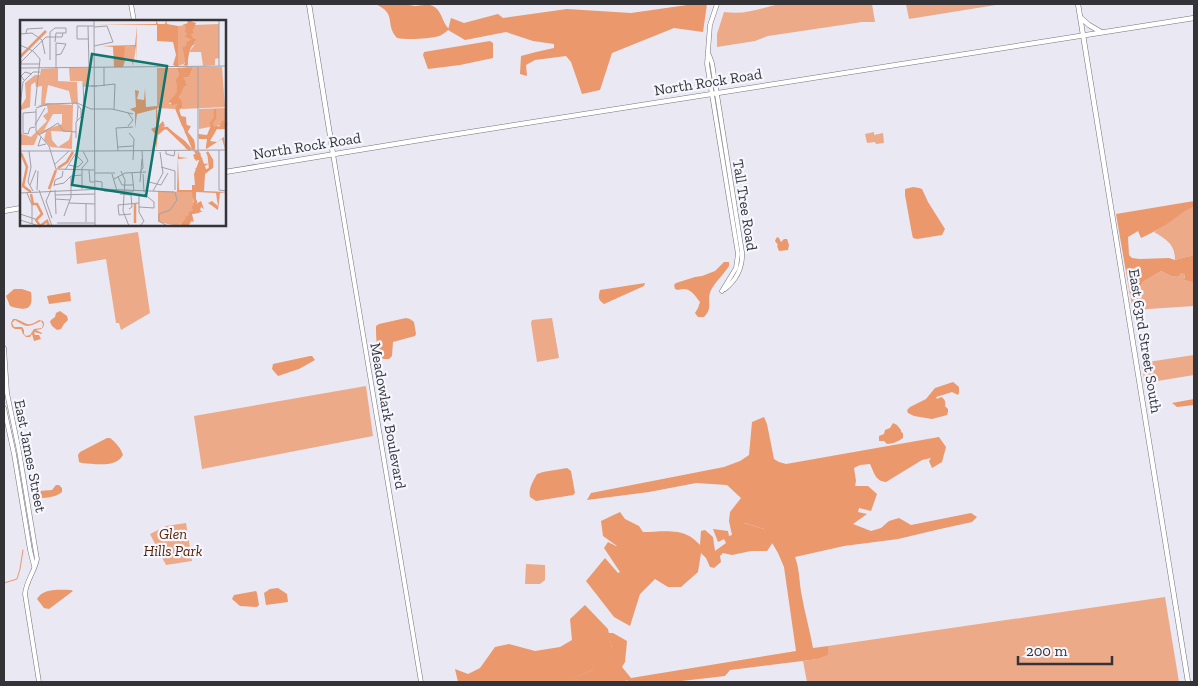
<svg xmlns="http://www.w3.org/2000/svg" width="1198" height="686" font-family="'Zilla Slab',serif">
<rect width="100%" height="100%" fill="#e9e8f3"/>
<g fill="#ecaa88">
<path d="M779,4H872L875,22H862L768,36L755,41L717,47V34L724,12C745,15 759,9 779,4Z"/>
<polygon points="906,4 1002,4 909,19"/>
<polygon points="874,132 874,135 883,133 884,143 876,144 875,142 867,143 865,134"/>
<path d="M1194,207V255L1175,260C1175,244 1167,240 1154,232L1174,219L1188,208Z"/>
<polygon points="138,232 150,313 121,330 119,323 116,323 106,259 77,264 75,242"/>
<polygon points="1161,271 1171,276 1178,277 1182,273 1185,274 1184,280 1194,283 1194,306 1133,310 1130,295 1138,291 1143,282"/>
<polygon points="552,318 559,358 537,362 531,323 532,320"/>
<polygon points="1194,355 1194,375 1145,383 1141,363"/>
<polygon points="366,386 373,436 202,469 194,416"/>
<polygon points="186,523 192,561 166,565 150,534 166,526"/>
<polygon points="526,564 545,565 545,580 540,584 525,584"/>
<polygon points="1165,597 1179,682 807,682 803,661 818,659 827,655 828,646"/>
</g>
<g fill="#ea986c">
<polygon points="694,4 707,4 703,32 674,28 612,53 600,90 582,94 571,62 566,56 535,60 526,65 527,76 520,74 521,56 536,52 554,48 554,44 533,41 506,32 465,40 448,30 451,18 464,23 498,14 503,18 567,9 631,13"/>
<path d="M1194,201V207C1185,209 1180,215 1173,220C1163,227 1152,233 1141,238L1138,231L1128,237L1129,255L1132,258L1140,259L1169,258L1175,260L1194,255V283L1184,280L1185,275L1182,273L1178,277L1171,276L1161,271L1143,282L1138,291L1130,295L1116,214Z"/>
<polygon points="1194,399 1194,405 1177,407 1172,403"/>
<path d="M764,417L767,424L774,459L779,462L786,464L939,437L946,447L942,462L932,468L929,461L931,458L922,460L886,482C875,481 874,472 870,464L860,465L854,468L856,481L855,486H868L877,494L871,511L859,508L858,512L867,514L853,524L871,531L881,528L889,521L899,518L911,525L971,513L977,517L972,522L940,529L898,539L844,546L795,557C800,570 799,583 802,597C805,614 810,631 813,648L828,646V655L818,659L730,670L725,676L673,682H625L628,680L622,682H565L592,670L612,648L608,633H613L627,641L625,662L622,667L631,678L796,651L784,567L778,553L764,529L738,521L730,512L741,498L727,485L696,483L649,492L587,500L591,493L724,467L740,461L749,455L752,422Z"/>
</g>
<g fill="#eb986c" fill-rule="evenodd">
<path d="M375,4H408C416,9 425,2 433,6C442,10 442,23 449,29C446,32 442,35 439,36C429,39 407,40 397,38C384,23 398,14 375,4Z"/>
<polygon points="490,41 493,43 493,58 460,65 428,69 423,55 424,52"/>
<polygon points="913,187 919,188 922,189 928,202 945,229 942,235 917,239 913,238 912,234 905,195 905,189"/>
<polygon points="777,237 779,238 781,242 784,239 787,239 789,245 788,250 779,251 777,246 778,245 775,241"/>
<path d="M724,262H729V266C724,274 716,281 711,290C706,301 714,307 704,317H698L695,313L698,308L700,302C694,294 689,286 678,290L675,289L674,285L676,283L695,277L702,276L715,271Z"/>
<path d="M645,283L644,286L604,304C598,300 598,297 600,290Z"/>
<path d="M14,289H22L31,292C34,311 25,311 10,306L6,296Z"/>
<polygon points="70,292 71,301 49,304 47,296"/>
<polygon points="60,311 67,316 68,320 64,324 61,329 57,330 52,326 50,322 51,320 55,317 56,313"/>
<path d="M406,318L410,319L414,322L416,334L415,336L393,342L392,356L389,359H383C376,349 376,337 376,326L379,324Z"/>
<path d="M16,319C27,323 27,328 39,320L43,321L44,323C44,330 40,329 36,330L42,333V334L34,332L35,335H39L41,339L34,341L32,334L30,337H26L23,334L21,329H15L12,327L11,323L13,319ZM15,320C17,321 19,323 22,324C29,329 35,323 41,321L43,324L42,328L34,329L30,335L26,336L24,334V330L22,327H14L12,323Z"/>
<polygon points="310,356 312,356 315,360 299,369 278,376 272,369 273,364"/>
<path d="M953,382L959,387V393L958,395L952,392L936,397L937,399L941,397C945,399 946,402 945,406L948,409V412L947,415L932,419L914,416L908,413L907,410L910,407L926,399L935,388Z"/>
<path d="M893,423L897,425L901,430V432L903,433V438C899,441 892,444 887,444L884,441H879V436L884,434L885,430L890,428Z"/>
<path d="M107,438H110C115,442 121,448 123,455C116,468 95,464 82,463L79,462L78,455L80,452Z"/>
<path d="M567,468L571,471L575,493L573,495L536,501L530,497C528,489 533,481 537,474L543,472Z"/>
<path d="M56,485H59L62,488V492C55,498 44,498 35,498L34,496H36L39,491L52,490Z"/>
<path d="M620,512L625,519L639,526L643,532C656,532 676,529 687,535C692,537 696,541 700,545L701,531L705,530L713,537L715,551L726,543L724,539L718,542L713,529L728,531L729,536L732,535L729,521L730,512L741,514L744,523L764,529L768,534L775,532L778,535L767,551H751L732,555L723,553L720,556L721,562L714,568L710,567L706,558L701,553L698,572L681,587H668L655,579L640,594L630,626L614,617L586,581L605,558L618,573L620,572L604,548L608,542L616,546H617L603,536L601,521Z"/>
<polygon points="278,588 287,594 288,602 266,605 264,593 270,589"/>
<path d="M71,590L73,591L49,609L44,608L37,599C43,588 60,590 71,590Z"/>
<polygon points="256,591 257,593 259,605 257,607 240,606 232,599 234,595"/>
<polygon points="585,605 608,629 612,648 610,657 592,670 566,682 458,682 455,669 468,674 480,668 495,647 509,644 535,651 560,647 572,640 570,619"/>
</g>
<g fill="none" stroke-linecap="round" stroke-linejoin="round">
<g stroke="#eb986c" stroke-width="1">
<polyline points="4,583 17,579 20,569 23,550"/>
<polyline points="610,657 616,676 619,682"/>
</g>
<g stroke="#74747e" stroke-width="5">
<g id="tertiary">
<polyline points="131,4 134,21"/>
<polyline points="717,4 710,25 707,64 738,254 736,268 722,291"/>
<path d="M709,55L712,63L742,252C743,267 736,280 725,289"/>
<polyline points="333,154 421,682"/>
<path d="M4,348L7,393L19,451L37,559C35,571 26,581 25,594L39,682"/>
<polyline points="4,408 14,454 30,550 34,566"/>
</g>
</g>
<g stroke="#74747e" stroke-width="5.5">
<g id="secondary">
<polyline points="309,4 333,154"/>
<polyline points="1078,4 1188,682"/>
<polyline points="1081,18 1089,25 1101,32"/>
<polyline points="225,172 426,139 1194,18"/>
<polyline points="4,211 21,208"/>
</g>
</g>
<use href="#tertiary" stroke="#fff" stroke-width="4"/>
<use href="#secondary" stroke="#fff" stroke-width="4.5"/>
</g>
<g text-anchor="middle" stroke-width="4.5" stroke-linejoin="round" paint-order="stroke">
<g font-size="15" fill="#343438" stroke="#f6f6ff">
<text transform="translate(708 82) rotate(-9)" y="5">North Rock Road</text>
<text transform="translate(307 146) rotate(-9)" y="5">North Rock Road</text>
<text transform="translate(745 205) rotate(81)" y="5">Tall Tree Road</text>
<text transform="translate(1145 341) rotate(81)" y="5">East 63rd Street South</text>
<text transform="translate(388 416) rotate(80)" y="5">Meadowlark Boulevard</text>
<text transform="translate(30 456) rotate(79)" y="5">East James Street</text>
</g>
<g font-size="15" font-style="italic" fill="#562301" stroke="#f6f6ff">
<text x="173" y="539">Glen<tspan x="173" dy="17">Hills Park</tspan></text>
</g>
</g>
<g transform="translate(20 20)">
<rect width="206" height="206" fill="#e9e8f3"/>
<path d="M199,4V38L195,39V45L183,46L181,32H169L175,24L171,15L174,5ZM166,5L171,19L163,31L166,43L158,46V6ZM97,26H103V32L105,26L116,27L113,46L111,39H106L103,47ZM173,47H202L205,87L162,89L159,79L163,58L169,57ZM38,48V61L57,62L58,83L53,84L52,129L31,127L24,120L26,112L18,115L14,125H0V113L11,117L27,101L23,96L28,92L27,86H17L21,85L22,66L16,67L15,62L11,65L10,87L1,90L0,98V88L6,78L5,63L15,55H20L21,49ZM28,65L49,71L52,85L25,83ZM33,94H42V104L24,110ZM31,111L51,112L49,120L38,127L32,120ZM49,48H69V66H64L62,61H50ZM137,48H156L160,55L158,71L149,84H157L155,89L137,88ZM206,88V104L179,109V89ZM138,171L172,172L175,190L158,206L138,202Z" fill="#ecaa88" fill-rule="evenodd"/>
<path d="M136,0L138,4H145L146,0L147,4L158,6V47L153,45L156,35L153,22L137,21V5H74L136,4ZM167,0L176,3L171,14L175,24L170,27L167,46L163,45L166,43L163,29L171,19L165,11L166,6L162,5L168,3ZM117,6L116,43V27L105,26L103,47H94L93,27L82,26L115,25ZM173,47L169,57L163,58L166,62L159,77L162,84L159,89L161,96L166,97L167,111L174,120L175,130L166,129L163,122L157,119L146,108L138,115L136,130V115L131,109L136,107V89L117,94L115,109V92L110,89L116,87L115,70L119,71L117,79L124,80L125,68L126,87L137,86L138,106L143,101L145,106L138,109L148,108L165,121L172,129L155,88L157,84L149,82L158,71L156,60L160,55L156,48ZM202,102L206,103V109H197L190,121L197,122L204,117L205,129L202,119L186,129L187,119H179L178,114L187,115L192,103L193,107H200ZM158,131L159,137L168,138L158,139L159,170H172V165H175L174,154L180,139L176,141L173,135L177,133L173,131H179L186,149H189L187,131L193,147L185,154L184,171L207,172L200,173L198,190L188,183L192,181L198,186L196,173L176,172V184L181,181L184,189L181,187L179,193L172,194L173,199L168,206H159L173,190L174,181L172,172H157Z" fill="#ea986c"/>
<path fill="none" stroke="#eb986c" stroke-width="2.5" d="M0,37L26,11M167,45L164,29L168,31L171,25L168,23L174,20L167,16L172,12L167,6L171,3L168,0M167,48L170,50L168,55L163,56V51L161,52L158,63L164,65L158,68V77L151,81L153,84L160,81L161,87L157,90L163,105L169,107L166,112L173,121L174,128M134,109L147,108L170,130M195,110L191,103L195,98V89M187,128L190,113L196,107L200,108L203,102L207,105M1,133L7,147L3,166L11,172M38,148L47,142L53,132M182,154L192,147V140L187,132M29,169L36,150M11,174L13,184H17L22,194L16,200L20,206L27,201L29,206M115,203V184M163,206V203L168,205L167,198L172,200L170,193L179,191L173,188L176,182L173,175L176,166L181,168L183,158L177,149L184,145H179L181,139L176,138L179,134L175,132"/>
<path fill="none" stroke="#a1a0a8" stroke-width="1" d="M74,0L75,206M68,6L69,47M6,13L7,9L23,8M0,14L12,13L22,20L25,34M69,19H57V6H74M0,25L13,31L20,39L15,86M74,26L93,22L87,6L74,7M30,40V12L35,8H46V13H36L35,22M1,44H20M199,46V0M178,47V130M0,48L1,42L26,17H42L43,13M0,48L207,46M36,48V23L46,24L41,34L36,35M4,60L1,56L5,52L12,54M63,63L64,86M63,66H77H71M77,66L95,64L94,89M84,66V47M0,86L3,62L13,52H20M16,88L28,84L57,83L71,89H92L113,94M16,89V111L29,126L36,149L74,150M57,101L58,86M15,105L25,88M108,106L113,100L108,93M15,107L10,108L8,114L3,113V93L16,92M96,108L98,131M96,108L113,107M109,113L114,119L113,140M19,115L38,103L43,111L56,112M21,117L18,126L26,124M56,118V102L61,97V89L56,83M98,127L113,126M146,130V134L154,136L155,130M199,130V170L207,171M0,131H74M9,131L11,147L8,162L13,171M74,131L207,130M34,145L49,131M49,145L58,147L63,142L55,134M141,147L155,151V170M45,150L56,133M69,150L70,162H75M101,151L105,160L103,191L109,206M120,152L123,148L122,131M75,153H95M112,153L114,171M92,154L97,171M123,154L124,172M98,157L102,165H114M94,159L105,153L126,152M120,162L122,139M129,162L141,165L148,153M10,165L16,150M34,165L44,163L51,156L62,155M34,166L35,160L42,157L43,151M62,169V148L68,141L63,131M17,170L18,151M19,170L32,206M31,170L26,181L32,198M35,170L36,194M114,171H84L82,169L154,172M133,171L143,153L140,132M0,173L82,169V162L75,161M7,173L12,185V204M100,174L111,175L112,187L109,189M35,175L75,174M119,175V192L124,201L120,206M35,179L50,180M49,183L75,184M66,184V202M119,187L134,188V182L124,174M0,194L15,199M111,194L99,195L98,185L119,183M44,196L51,177V156M0,200L19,206M37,203H75M147,206L139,201V194L150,190L157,180L155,172"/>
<path fill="#0f766e" fill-opacity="0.15" stroke="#0f766e" stroke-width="2.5" d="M72,34L147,46L126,176L52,165Z"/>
<rect width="206" height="206" fill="none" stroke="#343438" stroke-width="2.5"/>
</g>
<rect width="1198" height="686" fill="none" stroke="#343438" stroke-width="10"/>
<path d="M1018 656v8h94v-8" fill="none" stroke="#343438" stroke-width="2.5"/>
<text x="1026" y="656" font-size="15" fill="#343438" stroke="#f6f6ff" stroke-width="4" paint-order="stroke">200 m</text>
</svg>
